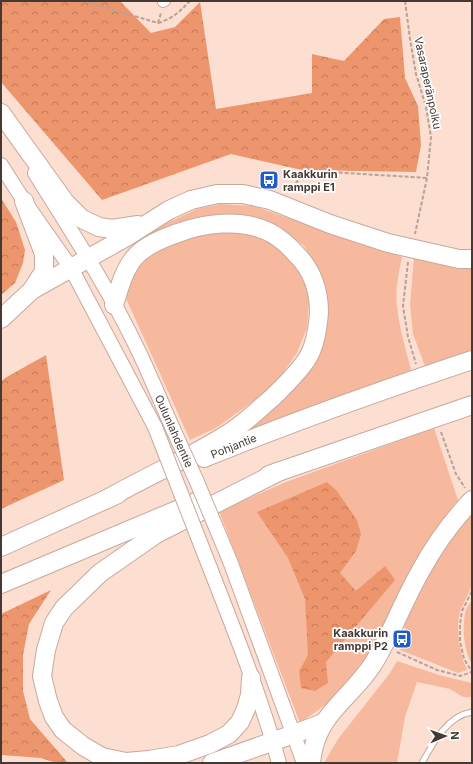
<svg xmlns="http://www.w3.org/2000/svg" width="473" height="764" font-family="Inter,sans-serif">
<defs>
<pattern id="forest-crowns" width="20" height="18" patternUnits="userSpaceOnUse"><rect width="20" height="18" fill="#ed956d"/><path d="M2 6a3 3 0 1 1 6 0M12 15a3 3 0 1 1 6 0" fill="none" stroke="#c27b5a"/></pattern>
</defs>
<rect width="100%" height="100%" fill="#fddfd2"/>
<g fill="#f6b99e">
<path d="M220,204L253,206L402,257C399,272 395,290 397,306C399,328 406,349 411,370L228,440L306,370L319,272L304,246L279,226L249,216L198,217L107,255L128,241L197,209Z"/>
<polygon points="234,231 270,240 289,256 303,275 309,299 307,328 297,353 273,387 216,428 190,440 123,292 135,266 154,250 189,234"/>
<polygon points="414,257 472,266 472,351 425,366 413,334 410,305"/>
<polygon points="434,428 458,500 429,539 366,660 334,699 300,723 219,511 286,482"/>
<polygon points="472,511 472,586 460,611 458,624 459,642 463,660 467,670 458,673 400,650 409,632 404,627 412,601 443,546"/>
<path d="M472,599V665C464,650 462,630 465,613C466,608 470,603 472,599Z"/>
<polygon points="397,661 439,675 472,683 472,697 463,697 450,689 417,682 405,717 397,763 324,763 338,739 390,673"/>
</g>
<g fill="url(#forest-crowns)">
<polygon points="1,1 120,1 151,33 175,27 200,2 216,109 312,93 312,54 344,61 384,19 400,17 405,78 418,106 421,145 416,172 302,170 231,154 102,200 1,82"/>
<polygon points="1,198 16,222 25,250 23,263 15,283 1,295"/>
<polygon points="46,355 64,480 1,509 1,382 5,378"/>
<polygon points="327,482 337,491 357,520 361,534 356,551 340,573 356,591 385,566 395,580 326,662 328,683 315,691 301,688 299,671 308,655 305,599 288,558 257,512"/>
<polygon points="51,590 29,624 23,655 23,691 30,719 68,763 56,763 41,758 1,755 1,614"/>
</g>
<g fill="none" stroke-linecap="round" stroke-linejoin="round">
<g stroke="#c6a99d" stroke-width="7">
<path id="service" d="M422,763C433,743 447,716 472,712"/>
</g>
<g stroke="#c6a99d" stroke-width="12">
<polyline id="minor" points="163,2 165,1"/>
</g>
<g stroke="#c6a99d" stroke-width="16">
<g id="secondary">
<polyline points="1,165 24,201 71,268 155,427"/>
<path d="M35,173C71,231 109,289 138,350C149,373 159,397 169,420"/>
<polyline points="230,561 304,763"/>
<path d="M210,568C235,632 261,697 279,763"/>
</g>
</g>
<g stroke="#c6a99d" stroke-width="20">
<g id="motorway">
<polyline points="1,113 65,202 82,219 99,227 112,229 138,225"/>
<polyline points="24,201 44,254 44,271 32,290"/>
<polyline points="1,319 32,290 128,236 169,210 191,200 217,194 243,194 270,200 330,224 388,243 459,259 472,259"/>
<path id="s1" d="M204,458C292,422 382,390 472,360"/>
<polyline points="269,475 472,405"/>
<path d="M107,499C147,476 190,458 229,433C245,423 259,409 273,397C285,385 298,373 307,359C316,345 318,327 319,312C319,291 312,270 297,255C290,247 279,237 269,232C240,218 203,223 175,234C161,239 144,246 134,258C123,272 119,289 114,305"/>
<polyline points="1,547 118,494"/>
<polyline points="1,584 196,502"/>
<polyline points="251,678 250,695 246,709 240,722 229,734 210,744 179,755 149,760 126,762 102,757 83,746 63,730 54,717 48,701 42,676 46,650 54,623 64,608 100,573 156,534 280,471"/>
<polyline points="212,763 294,734 323,723"/>
<path d="M311,763C315,714 349,701 373,664C391,635 403,602 420,572C434,546 452,521 472,500"/>
</g>
</g>
<g stroke="#b8a197" stroke-width="2" stroke-dasharray="4 2" stroke-linecap="butt">
<polyline points="83,1 158,23 161,13"/>
<polyline points="405,1 410,39 416,74 426,107 431,137 427,178 415,234"/>
<path d="M158,23C174,18 179,12 190,1"/>
<path d="M293,189C298,179 302,172 314,171L427,178"/>
<polyline points="408,262 403,306 408,337 416,364"/>
<polyline points="441,432 456,474 465,488"/>
<polyline points="397,652 437,670 460,676 472,672 464,659 460,641 460,624 462,611 472,591"/>
</g>
<use href="#service" stroke="#fff" stroke-width="5"/>
<use href="#minor" stroke="#fff" stroke-width="10"/>
<use href="#secondary" stroke="#fff" stroke-width="14"/>
<use href="#motorway" stroke="#fff" stroke-width="18"/>
<g stroke="#c6a99d" stroke-width="16" stroke-linecap="butt">
<g id="secondary-bridge">
<polyline points="169,420 197,482 230,561"/>
<polyline points="155,427 210,568"/>
</g>
</g>
<use href="#secondary-bridge" stroke="#fff" stroke-width="14"/>
</g>
<defs>
<g id="bus-square" transform="scale(1)"><rect x="-9" y="-9" width="18" height="18" rx="4" fill="#1f5dc9" stroke="#fff"/><path d="M-5-6H5V4H4V6H2V4H-2V6H-4V4H-5ZM-3.5-4V0h7V-4ZM-3.5 1.2v1.5H-2V1.2ZM2 1.2v1.5H3.5V1.2Z" fill="#fff"/></g>
</defs>
<g fill-rule="evenodd">
<use href="#bus-square" x="269" y="180"/>
<use href="#bus-square" x="402" y="639"/>
</g>
<g text-anchor="middle" stroke-width="3.5" stroke-linejoin="round" paint-order="stroke">
<g font-size="11" fill="#453934" stroke="#fff">
<text transform="translate(428 83) rotate(78)" y="4">Vasaraperänpolku</text>
<text transform="translate(174 431) rotate(66)" y="4">Oulunlahdentie</text>
<text dy="4" stroke="none"><textPath href="#s1" startOffset="32">Pohjantie</textPath></text>
</g>
<g font-size="11" font-weight="bold" fill="#453934" stroke="#fff" text-anchor="start">
<text x="283" y="178">Kaakkurin<tspan x="283" dy="13">ramppi E1</tspan></text>
<text x="388" y="637" text-anchor="end">Kaakkurin<tspan x="388" dy="13">ramppi P2</tspan></text>
</g>
</g>
<rect width="473" height="764" fill="none" stroke="#453934" stroke-width="4"/>
<g transform="translate(445 736) rotate(88)" stroke="#ffffff" stroke-width="3" paint-order="stroke">
<path d="M0-3L7 15L0 10L-7 15Z" fill="#453934"/>
<text y="-6" font-size="11" font-weight="bold" text-anchor="middle" fill="#453934">N</text>
</g>
</svg>
